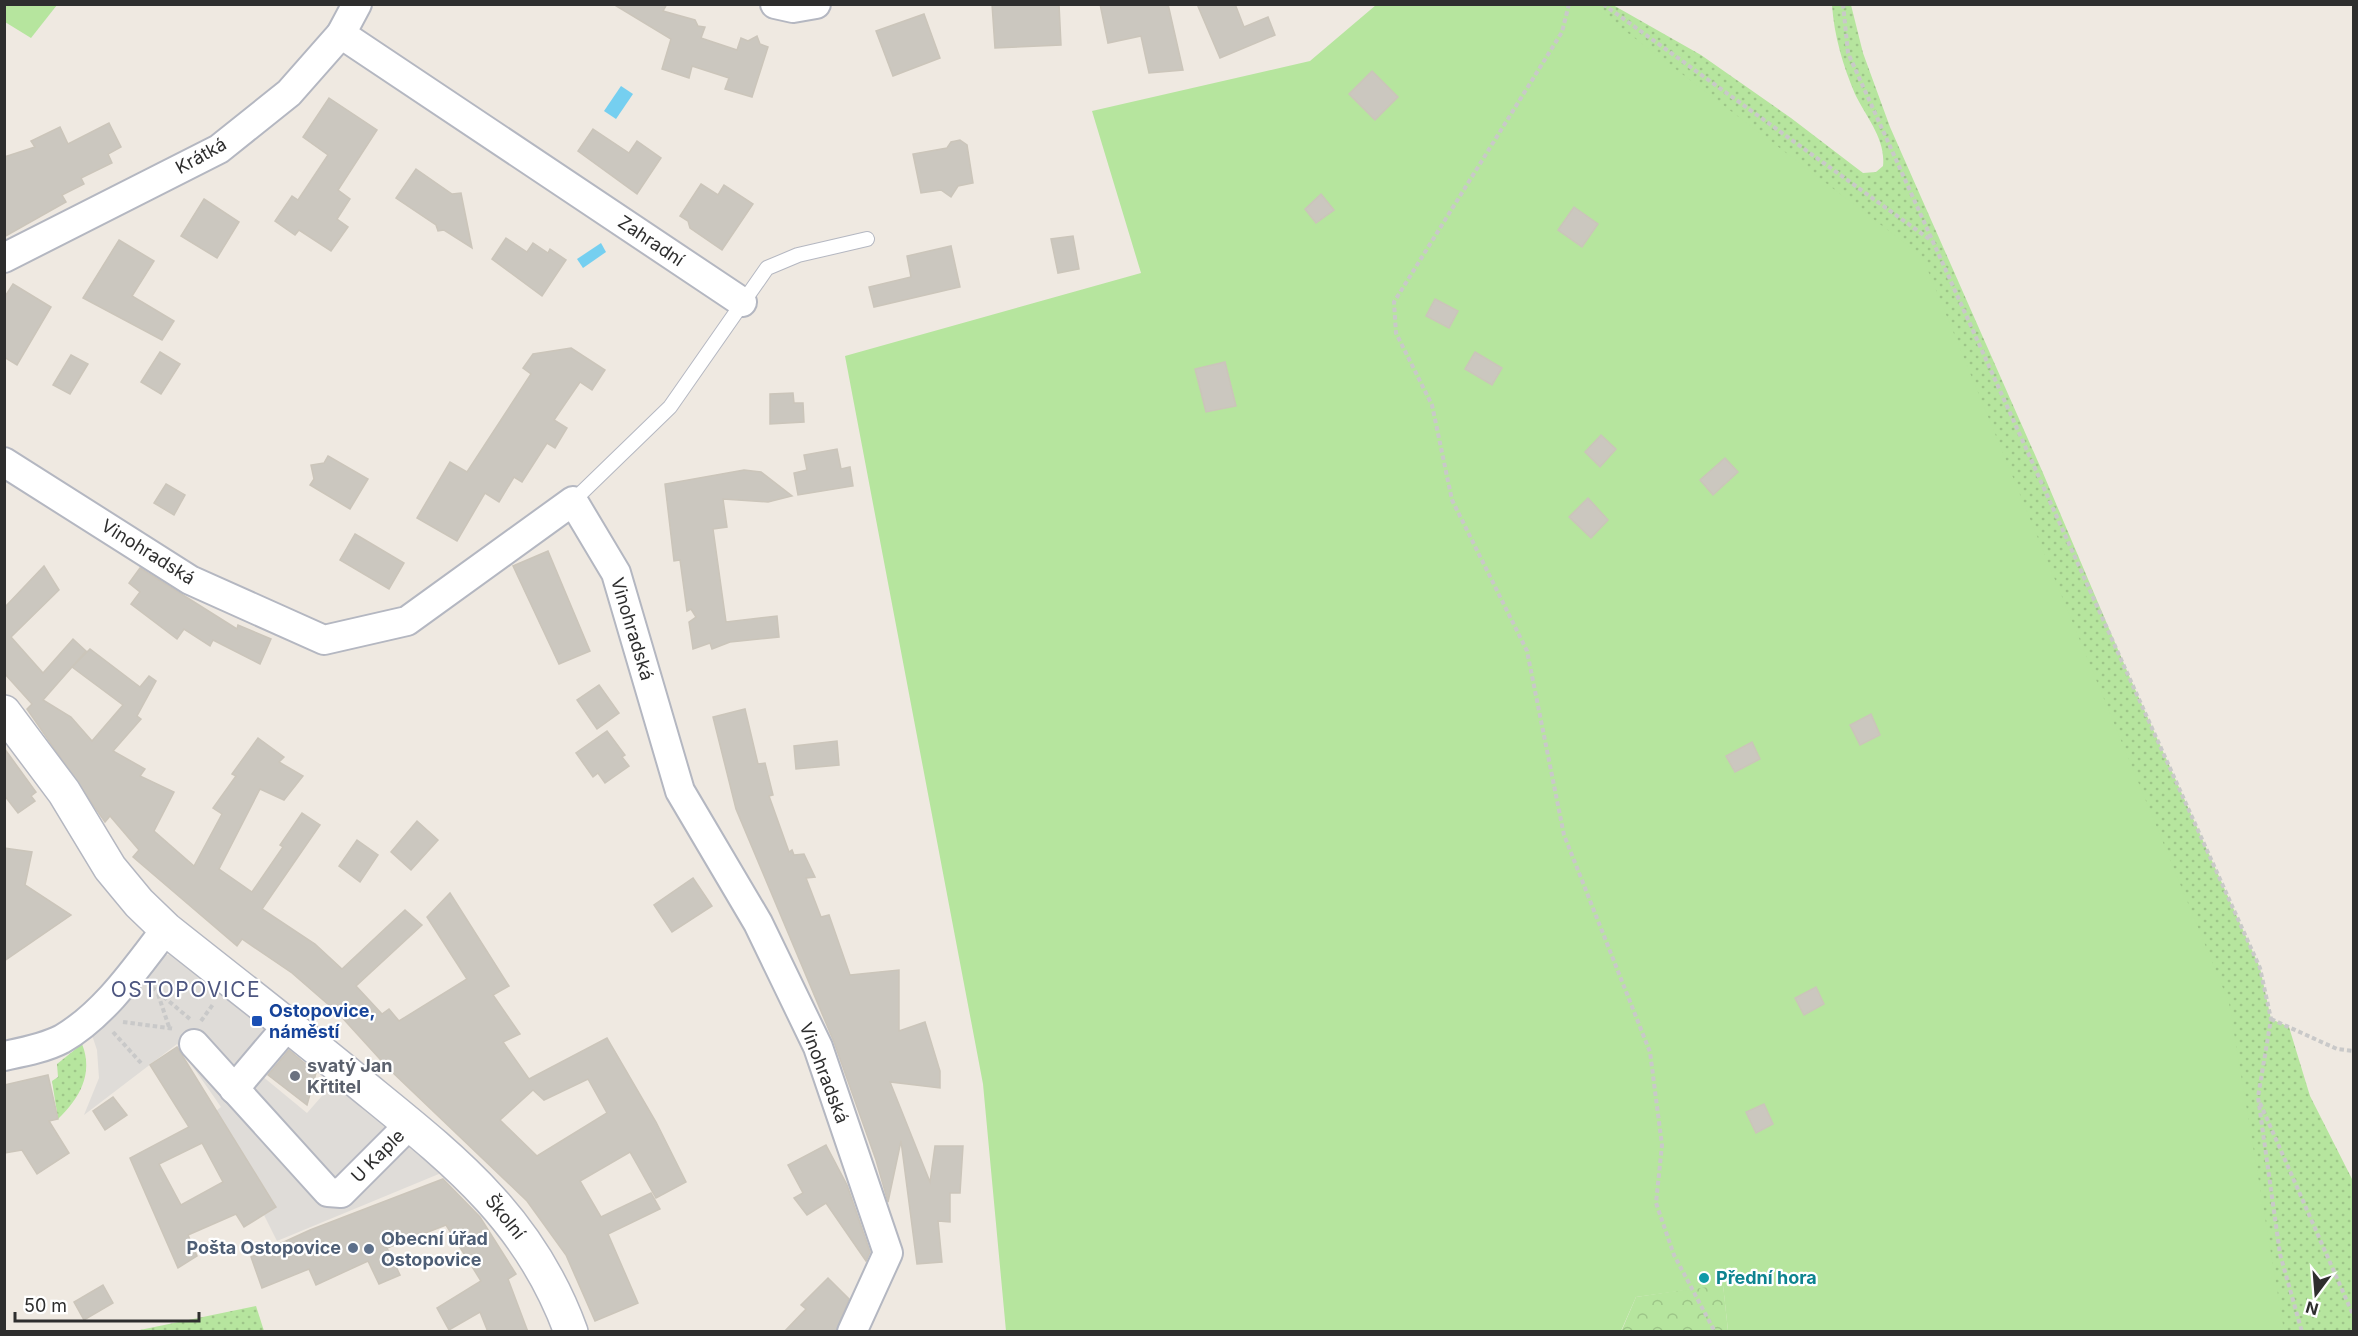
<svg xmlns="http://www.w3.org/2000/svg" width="2358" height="1336" font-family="Inter,sans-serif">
<defs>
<pattern id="grass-dots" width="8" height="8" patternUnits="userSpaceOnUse" patternTransform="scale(1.5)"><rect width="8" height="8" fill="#b6e59e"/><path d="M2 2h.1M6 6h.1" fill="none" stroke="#9dc588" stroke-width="1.8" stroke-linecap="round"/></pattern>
<pattern id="forest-crowns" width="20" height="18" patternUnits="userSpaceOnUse" patternTransform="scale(1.5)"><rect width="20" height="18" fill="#b6e59e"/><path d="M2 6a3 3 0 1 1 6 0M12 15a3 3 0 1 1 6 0" fill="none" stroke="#9dc588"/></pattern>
</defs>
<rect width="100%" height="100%" fill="#efe9e1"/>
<g fill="url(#grass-dots)">
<path d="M1589,5H1613L1701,55L1791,118L1863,173L1876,172L1883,166C1886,139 1866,117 1855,94C1843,66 1834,35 1832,5H1851L1863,53L1890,127L2043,473L2130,678L2260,968L2271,1019L2289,1027L2310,1096L2353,1181V1331H2284Z"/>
<path d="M82,1044C94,1074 79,1099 58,1119L52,1081L58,1077L57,1064Z"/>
<polygon points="256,1306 264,1331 135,1331"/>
</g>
<polygon fill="url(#forest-crowns)" points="1723,1284 1728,1331 1621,1332 1636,1297"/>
<g fill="#b6e59e">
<polygon points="4,5 5,4 57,5 31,38 5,22"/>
<polygon points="1376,5 1591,5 1922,256 2229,1003 2284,1331 1728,1331 1723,1285 1636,1297 1621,1331 1006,1331 983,1084 845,356 1141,273 1092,111 1310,61"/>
</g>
<polygon fill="#dfdcd8" points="171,954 277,1037 256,1071 307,1113 335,1081 446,1171 277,1241 264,1215 276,1206 216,1111 221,1107 177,1044 84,1115 99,1078 97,1050 90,1029 162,956"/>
<g fill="#75cff0">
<polygon points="621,86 633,94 616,119 604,111"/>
<polygon points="601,243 606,252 583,268 577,259"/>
</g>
<g fill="#cbc7bf" stroke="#cbc5ba" stroke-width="1.5" fill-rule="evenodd">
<polygon points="613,4 667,4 663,11 695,20 698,26 705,27 701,38 737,50 741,38 748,41 757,36 760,44 768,47 752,97 725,89 729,78 692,66 689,78 662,69 671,39"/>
<polygon points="992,4 1059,4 1061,45 995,48"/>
<polygon points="1100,4 1168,4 1183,70 1149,73 1141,36 1108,43"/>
<polygon points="1197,4 1235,4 1244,27 1268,17 1275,35 1220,58"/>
<polygon points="924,14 940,58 893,76 876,31"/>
<polygon points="1372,71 1398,97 1375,120 1349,94"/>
<polygon points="329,98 377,130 338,190 350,199 337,219 348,227 331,251 299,230 295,235 275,221 292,196 298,200 328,155 303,137"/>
<polygon points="109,123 121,147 108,154 112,163 81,178 84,184 62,195 66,202 4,237 4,157 35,147 31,141 60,127 68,144"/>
<polygon points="593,129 629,153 637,141 661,158 637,194 578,151"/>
<polygon points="960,140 967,145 973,183 958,186 951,197 941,190 921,193 913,154 947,148 951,142"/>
<polygon points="416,169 452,194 461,193 472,248 444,230 438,231 436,225 396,198"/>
<polygon points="701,184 718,195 724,185 753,204 722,250 690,228 688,221 680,216"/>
<polygon points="1321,194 1334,210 1316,223 1305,209"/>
<polygon points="204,199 239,222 217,258 181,236"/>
<polygon points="1574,207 1598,224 1582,247 1558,230"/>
<polygon points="1073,236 1079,269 1058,273 1051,239"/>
<polygon points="506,238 527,252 533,243 548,253 550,249 566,260 542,296 492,259"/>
<polygon points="119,240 154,261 132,296 174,321 162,340 83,298"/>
<polygon points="951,246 960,287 874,307 869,287 911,277 907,256"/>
<polygon points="13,284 51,307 17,365 4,357 4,298"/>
<polygon points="1435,299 1458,311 1449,328 1426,316"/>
<polygon points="571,348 605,370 592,390 580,382 554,420 567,428 555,448 547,443 522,482 514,477 499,502 485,493 457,541 417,518 450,462 467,472 531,374 523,368 533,354"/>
<polygon points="160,352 180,364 161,394 141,382"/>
<polygon points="1475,352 1502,368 1492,385 1465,369"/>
<polygon points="71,355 88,364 70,394 53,385"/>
<polygon points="1225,362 1236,406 1206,412 1195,369"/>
<polygon points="793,393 794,403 803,403 804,422 770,424 770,394"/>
<polygon points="1601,435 1616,449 1600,467 1585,452"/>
<polygon points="837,449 841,469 850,467 853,486 798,495 794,473 807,470 804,455"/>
<polygon points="328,456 368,479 350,509 310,485 314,479 311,465 324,463"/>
<polygon points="1725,458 1738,472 1713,495 1700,480"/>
<polygon points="744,470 761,472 792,496 768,502 723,499 727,527 713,529 726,622 777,616 779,637 730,642 712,649 710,643 693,649 689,622 696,617 691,609 687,611 680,560 674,561 665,484"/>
<polygon points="166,484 185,495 174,515 154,503"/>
<polygon points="1588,498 1608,520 1591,538 1569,517"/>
<polygon points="355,534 404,563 389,589 340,560"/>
<polygon points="548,551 590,651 559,664 513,566"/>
<path d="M44,566L59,590L11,637L43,673L73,639L86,651L43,700L71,717L92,741L123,705L72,667L90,649L140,687L149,676L156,681L137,716L141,719L113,751L145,769L140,776L174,792L154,831L194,866L222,814L213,808L236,776L232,774L258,738L284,757L279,762L303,776L284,800L260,789L219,869L252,892L283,847L280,845L302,813L320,825L262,909L315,944L342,969L405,910L422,925L356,986L382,1014L389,1009L399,1021L467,979L427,917L450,893L509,986L493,995L520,1034L503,1042L529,1079L607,1038L656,1122L686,1182L656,1198L630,1152L580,1181L601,1217L651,1193L660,1209L608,1234L638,1303L595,1321L566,1255L527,1201L389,1069L338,1013L292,973L242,939L237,946L133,857L139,850L110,816L105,822L27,709L32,704L4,673V608ZM588,1079L607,1113L537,1156L500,1120L533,1090L544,1100Z"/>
<polygon points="140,568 237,629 238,625 271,639 260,664 213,640 210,646 184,629 177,639 131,604 140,592 129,583"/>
<polygon points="599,685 619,713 597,729 577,700"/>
<polygon points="745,709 758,764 765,763 773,795 769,796 789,852 792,850 794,855 804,854 815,877 806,878 821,917 829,915 850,975 899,970 899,1031 925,1022 940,1071 940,1088 890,1082 930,1182 935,1146 963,1146 960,1193 950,1193 950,1222 938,1221 942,1262 917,1264 901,1141 888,1202 876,1160 834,1042 736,809 713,717"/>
<polygon points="1871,714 1880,735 1860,745 1850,725"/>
<polygon points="607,731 625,755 622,757 629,766 605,783 598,773 593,777 576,753"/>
<polygon points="837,741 839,765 796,769 794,746"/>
<polygon points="1752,742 1760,759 1735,772 1726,756"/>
<polygon points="4,748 36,792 31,796 35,801 18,813 4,795"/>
<polygon points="417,821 438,840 411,870 391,852"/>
<polygon points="357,840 378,855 360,882 339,866"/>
<polygon points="4,848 32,852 25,885 71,915 4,961"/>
<polygon points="693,878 712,906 672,932 654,905"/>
<polygon points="1816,987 1824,1004 1804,1015 1795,998"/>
<path d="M177,1047L276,1207L244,1227L236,1214L188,1235L197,1256L178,1268L130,1158L189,1127L150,1065ZM202,1143L223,1182L181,1205L159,1164Z"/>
<polygon points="289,1050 316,1073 307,1105 268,1075"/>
<polygon points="48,1075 58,1119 49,1121 69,1153 37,1174 22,1150 4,1153 4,1085"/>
<polygon points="113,1097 127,1115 105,1130 93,1111"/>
<polygon points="1764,1104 1773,1124 1756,1133 1746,1112"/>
<polygon points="826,1145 847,1185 870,1252 866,1261 826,1203 807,1215 794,1198 803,1193 788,1165"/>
<polygon points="443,1179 480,1217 516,1274 508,1279 528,1332 488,1332 480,1312 449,1330 437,1308 481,1281 446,1225 387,1248 400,1275 379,1284 368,1261 316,1285 309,1269 262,1288 251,1257 310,1230"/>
<polygon points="828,1278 849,1299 836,1332 784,1332 806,1309 801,1305"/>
<polygon points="103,1285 113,1303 84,1320 74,1302"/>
</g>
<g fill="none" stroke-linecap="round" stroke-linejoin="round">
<g stroke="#b4b7c1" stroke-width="16">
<polyline id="service" points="573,501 670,407 767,268 798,255 867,239"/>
</g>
<g stroke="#b4b7c1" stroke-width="32">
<g id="minor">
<polyline points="775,4 793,8 816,4"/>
<polyline points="341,34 742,302"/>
<polyline points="4,258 219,149 289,93 341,34 357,4"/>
<polyline points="4,462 190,580 324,640 407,621 573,501 616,573 680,791 758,923 818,1047 888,1253 852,1332"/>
<polyline points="194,1044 328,1192 341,1193 410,1124"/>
<path d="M4,1056C23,1052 45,1048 62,1039C105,1014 136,968 166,929"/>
<polyline points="234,1089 279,1036"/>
</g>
</g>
<g stroke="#b4b7c1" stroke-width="36">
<path id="tertiary" d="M4,712L64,792L110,868L139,903L166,929C230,980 295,1030 358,1082C450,1157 529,1216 571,1332"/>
</g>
<g stroke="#c9c9c9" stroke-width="4" stroke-dasharray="4.5 3" stroke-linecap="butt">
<polyline points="1569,4 1562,32 1394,302 1396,333 1432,405 1452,500 1527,651 1564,835 1650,1052 1662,1145 1656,1203 1674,1255 1715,1332"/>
<polyline points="1603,4 1932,241"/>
<polyline points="1843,4 1848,53 2260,968 2271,1019 2258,1097 2280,1254 2302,1332"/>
<polyline points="152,987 190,1019"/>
<polyline points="158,994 169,1027"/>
<polyline points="2271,1019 2337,1049 2354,1051"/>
<polyline points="201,1021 214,1003"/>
<polyline points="123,1022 175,1029"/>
<polyline points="113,1032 141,1063"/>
<polyline points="2260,1103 2354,1317"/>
</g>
<use href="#service" stroke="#fff" stroke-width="14"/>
<use href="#minor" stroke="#fff" stroke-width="28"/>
<use href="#tertiary" stroke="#fff" stroke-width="33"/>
</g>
<rect fill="#1a4fb4" stroke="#fff" stroke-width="2" x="251" y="1015" width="12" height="12" rx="3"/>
<circle fill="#6b7280" stroke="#fff" stroke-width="2" cx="295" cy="1076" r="6"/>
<g fill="#5c6f8a" stroke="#fff" stroke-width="2">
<circle cx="353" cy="1248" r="6"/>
<circle cx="369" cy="1249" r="6"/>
</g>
<circle fill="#0f9aa8" stroke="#fff" stroke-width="2" cx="1704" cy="1278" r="6"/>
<g text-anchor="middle" stroke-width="4.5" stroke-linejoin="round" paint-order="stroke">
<g font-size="18" fill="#2e2e2e" stroke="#fff">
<text transform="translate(201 156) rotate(-29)" y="6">Krátká</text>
<text transform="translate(651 241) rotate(34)" y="6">Zahradní</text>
<text transform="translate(148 552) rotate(32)" y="6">Vinohradská</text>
<text transform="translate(632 629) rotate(73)" y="6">Vinohradská</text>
<text transform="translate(824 1073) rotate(69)" y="6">Vinohradská</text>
<text transform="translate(378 1156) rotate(-45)" y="6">U Kaple</text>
<text transform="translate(505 1217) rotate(51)" y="6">Školní</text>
</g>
<g font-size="18" font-weight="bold" fill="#164399" stroke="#fff" text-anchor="start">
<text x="269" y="1017">Ostopovice,<tspan x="269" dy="21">náměstí</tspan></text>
</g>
<g font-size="18" font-weight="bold" fill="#5b616d" stroke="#fff" text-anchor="start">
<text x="307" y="1072">svatý Jan<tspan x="307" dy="21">Křtitel</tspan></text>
</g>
<g font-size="18" font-weight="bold" fill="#4e5e75" stroke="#fff" text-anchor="start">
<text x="381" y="1245">Obecní úřad<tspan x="381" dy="21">Ostopovice</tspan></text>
<text x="341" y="1254" text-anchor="end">Pošta Ostopovice</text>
</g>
<g font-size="18" font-weight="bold" fill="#0d838f" stroke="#fff" text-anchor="start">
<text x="1716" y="1284">Přední hora</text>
</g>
<g font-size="21" letter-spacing="1.5" fill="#4d5680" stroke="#fff">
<text x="186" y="997">OSTOPOVICE</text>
</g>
</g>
<rect width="2358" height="1336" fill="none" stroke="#2e2e2e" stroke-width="12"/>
<g transform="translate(2316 1294) rotate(196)" stroke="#ffffff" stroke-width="4.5" paint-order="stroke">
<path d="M0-4.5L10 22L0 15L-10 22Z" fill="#2e2e2e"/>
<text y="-9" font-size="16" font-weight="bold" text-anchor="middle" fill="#2e2e2e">N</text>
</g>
<path d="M15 1312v9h184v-9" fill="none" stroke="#2e2e2e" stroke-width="3"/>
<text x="24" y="1312" font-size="18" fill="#2e2e2e" stroke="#ffffff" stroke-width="4.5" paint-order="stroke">50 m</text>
</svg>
